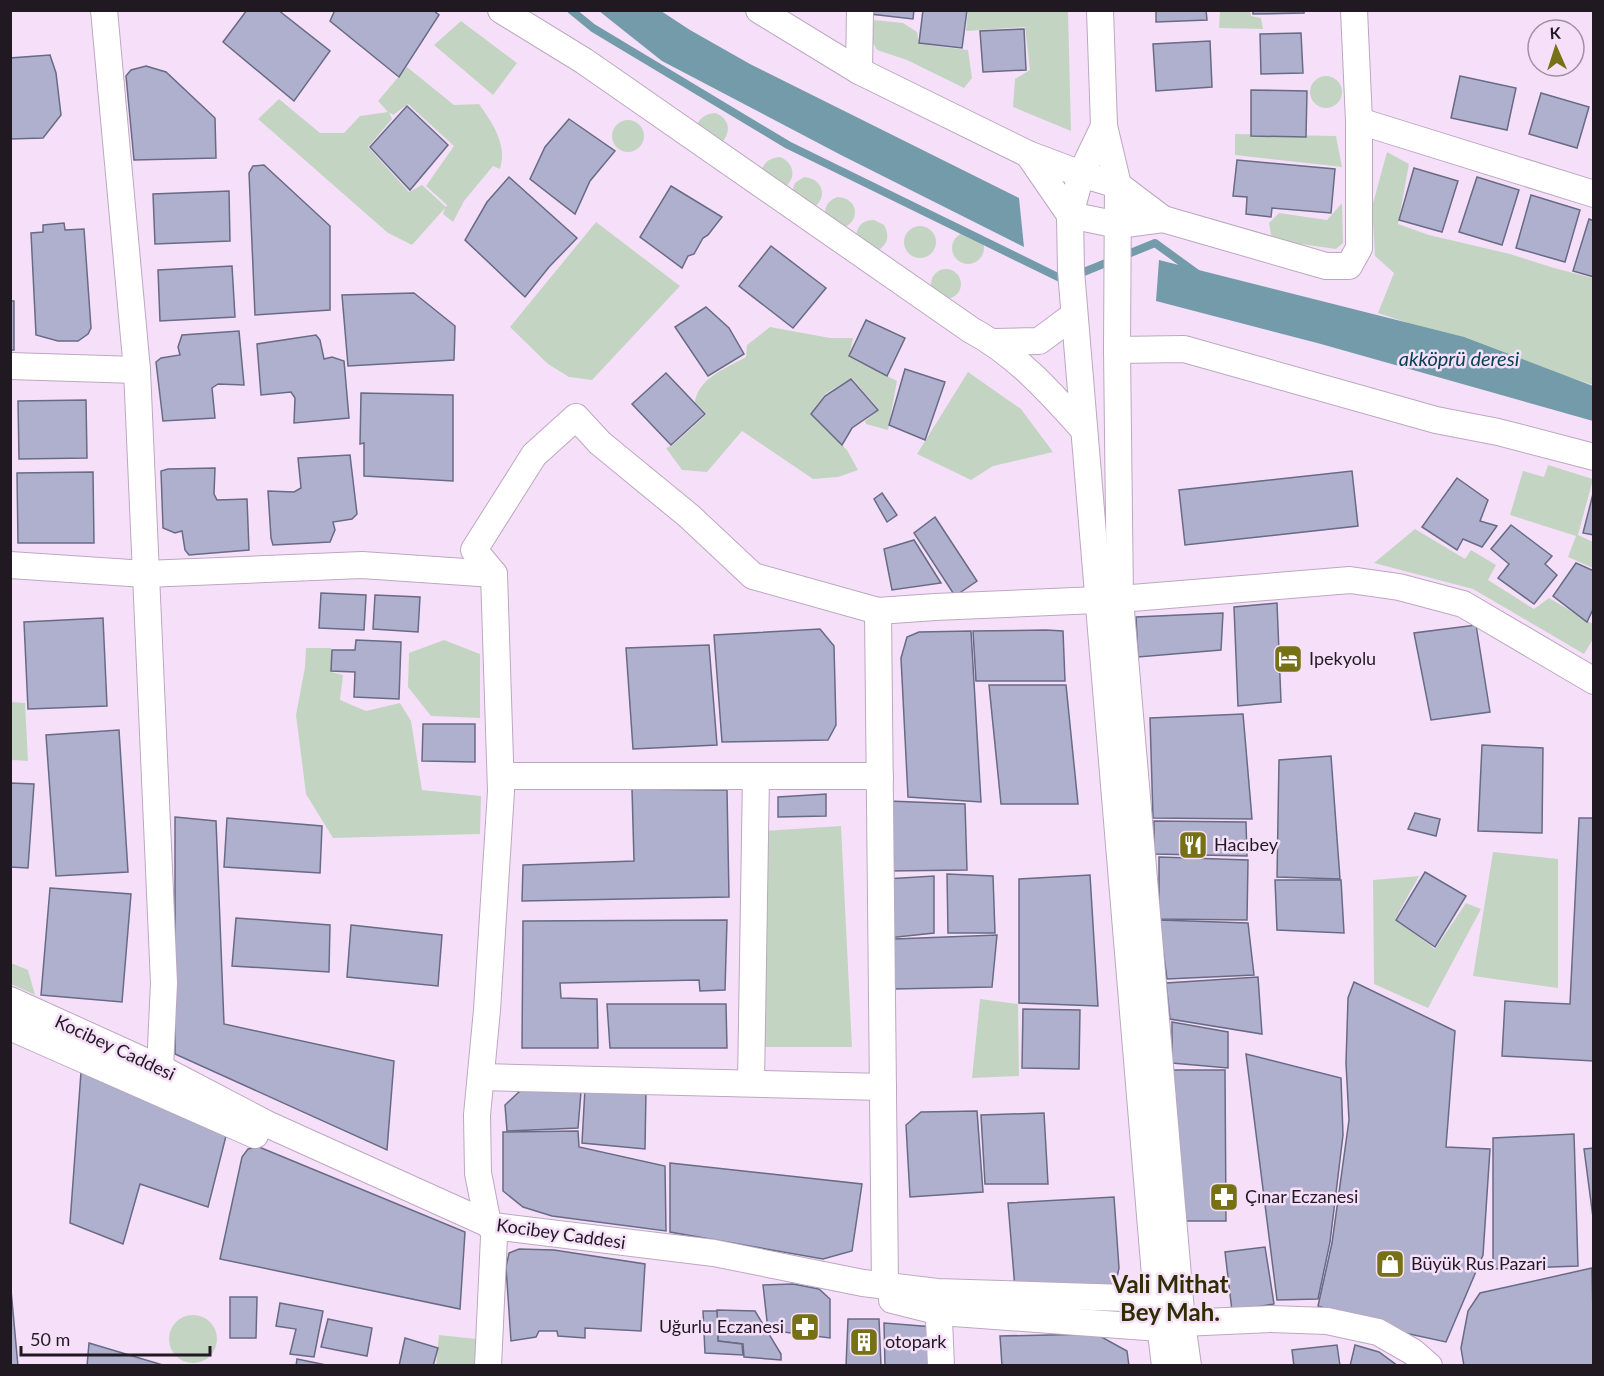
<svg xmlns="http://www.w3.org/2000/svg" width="1604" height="1376" font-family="Lato,sans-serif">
<rect width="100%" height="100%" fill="#f6e0f9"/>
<g fill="#c3d5c2" fill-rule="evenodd">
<polygon points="1250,10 1251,16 1261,18 1263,29 1219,28 1220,11"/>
<polygon points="968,11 1068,11 1071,131 1013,107 1015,79 1030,70 1025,27 966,31"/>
<polygon points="874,20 903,23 917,32 919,44 968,50 972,78 964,88 907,60 877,50 870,37"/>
<polygon points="461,21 517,63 493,95 434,45"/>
<path d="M407,67L454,105L479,104C492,122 508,145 500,169L493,166L464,201L453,222L443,214L445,208L412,245L388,233L258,119L279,99L320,133H344L360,116L388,112L378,101ZM408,104L454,146L426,186L447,205L446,207L422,185L409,192L368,147L392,119L389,112L393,115Z"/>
<circle cx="1326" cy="92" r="16"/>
<path d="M715,113C729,118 732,131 722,142L696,128C699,118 705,114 715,113Z"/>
<circle cx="628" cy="136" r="16"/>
<polygon points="1235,134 1336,136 1342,167 1235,155"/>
<polygon points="1387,152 1409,164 1398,224 1429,235 1510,254 1554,268 1593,278 1593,385 1378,313 1394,273 1375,256 1372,207"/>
<path d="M780,157C795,163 797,180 783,188L761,172C764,162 769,158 780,157Z"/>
<path d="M804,177C823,178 829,199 812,208L791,194L795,183Z"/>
<path d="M837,197C856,197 862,218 845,227L825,217C824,206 828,201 837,197Z"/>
<polygon points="1342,203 1343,243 1336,249 1272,240 1269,223 1279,213 1327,220"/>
<path d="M874,220L884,225C890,235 888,245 877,251L856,235C858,224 864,220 874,220Z"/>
<polygon points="596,222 680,286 592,380 569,377 548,364 510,327"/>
<circle cx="920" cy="242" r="16"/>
<circle cx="968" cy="248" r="16"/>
<circle cx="946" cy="284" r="15"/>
<path d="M770,327L830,338H853L849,357L897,381L888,430L866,424L865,421L879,410L852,378L825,394L811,414L847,450L858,470L838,477L813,479L742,431L707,472L682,470L666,448L673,445L707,414L695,402C698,378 727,368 746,357L747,345Z"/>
<polygon points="968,372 1021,409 1053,452 993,466 971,480 917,454"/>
<polygon points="1548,465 1593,479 1578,535 1593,542 1593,568 1568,557 1576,536 1510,515 1523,471 1544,477"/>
<polygon points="1415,529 1465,559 1471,550 1496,565 1488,580 1534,609 1549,598 1593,624 1593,639 1584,654 1473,589 1374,563"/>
<polygon points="444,640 480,654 480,718 431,716 408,687 409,653"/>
<polygon points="306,648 331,648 331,672 343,675 340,700 366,711 400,703 411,721 422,790 481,796 480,834 333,838 306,794 296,715 305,667"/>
<polygon points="11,702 25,703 28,761 11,760"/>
<polygon points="841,826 852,1047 763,1047 763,831"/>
<polygon points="1493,852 1558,859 1558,988 1473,976"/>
<polygon points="1419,876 1395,919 1435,949 1466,903 1481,909 1428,1008 1374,984 1373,880"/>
<polygon points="11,963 28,970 35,995 11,984"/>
<polygon points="980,999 1018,1004 1019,1076 972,1078"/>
<circle cx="193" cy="1339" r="24"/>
<polygon points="439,1335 477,1339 474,1365 436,1366"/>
</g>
<g fill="#739ba9">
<polygon points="599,11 661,11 690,30 750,64 1019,198 1024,247 841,155 662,61"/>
<polygon points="1159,260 1464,337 1593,386 1593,421 1321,344 1156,301"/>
</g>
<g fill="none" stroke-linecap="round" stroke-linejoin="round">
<polyline stroke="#739ba9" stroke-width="8" points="571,10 593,28 788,145 1064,280 1155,243 1199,275"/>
</g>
<g fill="#aeb0cd" stroke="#696a85" stroke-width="1.5">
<polygon points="247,10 278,10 330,51 294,101 223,42"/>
<polygon points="335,10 433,10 439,15 399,77 330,21"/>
<polygon points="870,10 914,10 913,19 870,14"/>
<polygon points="923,10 967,10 962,48 919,43"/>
<polygon points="1156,10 1206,10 1207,20 1156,22"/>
<polygon points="1253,10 1304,10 1304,13 1253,14"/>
<polygon points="1024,29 1026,70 983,72 980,31"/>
<polygon points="1301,33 1303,73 1261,74 1260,34"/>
<polygon points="1210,41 1212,87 1156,91 1153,44"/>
<polygon points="50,55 56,73 61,115 43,138 10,139 10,58"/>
<polygon points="146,66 166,72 215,118 216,158 134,160 126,76 131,70"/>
<polygon points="1460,76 1516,88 1507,130 1451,118"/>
<polygon points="1251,90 1307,91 1306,137 1251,136"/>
<polygon points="1541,93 1589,107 1577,148 1529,134"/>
<polygon points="407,106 448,145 410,190 370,147"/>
<polygon points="569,119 615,151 590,181 575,214 530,179 545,147"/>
<polygon points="1237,160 1335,169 1331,213 1272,208 1271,217 1246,214 1247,197 1233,196"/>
<polygon points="264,165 330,226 330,310 255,315 249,173 253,166"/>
<polygon points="1414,168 1458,181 1442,232 1399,220"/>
<polygon points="509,177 577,238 549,267 525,297 465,240 487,202"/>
<polygon points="1477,177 1519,190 1502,245 1459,232"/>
<polygon points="671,186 722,217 708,235 703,238 694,254 688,256 682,268 640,237"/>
<polygon points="229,191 230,241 155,244 153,194"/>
<polygon points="1531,195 1580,210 1565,262 1516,248"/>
<polygon points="1589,219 1594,221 1594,277 1573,271"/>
<polygon points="64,223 65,230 84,229 91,328 88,334 78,341 58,341 36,335 31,233 43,232 43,225"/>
<polygon points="771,246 826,288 793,328 739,286"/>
<polygon points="232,266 235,317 160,321 158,270"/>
<polygon points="414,293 455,326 454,360 348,366 342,295"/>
<rect x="10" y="301" width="4" height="49"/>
<polygon points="706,307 729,328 744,354 708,376 675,327"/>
<polygon points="866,320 905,338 887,376 849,356"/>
<polygon points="239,331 244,385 218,384 212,388 215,418 163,421 156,362 161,358 180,355 178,347 182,335"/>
<polygon points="316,335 320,340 324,359 332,357 344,361 349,418 294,423 295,398 291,392 261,395 257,344"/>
<polygon points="905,369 945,382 925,440 889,425"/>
<polygon points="666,373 705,414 671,445 632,404"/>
<polygon points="851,379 878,410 852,428 842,445 811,414 825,396"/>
<polygon points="361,393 453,395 453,481 364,476 364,443 360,444"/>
<polygon points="86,400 87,458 19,459 18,401"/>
<polygon points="350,455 357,514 352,519 333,522 335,530 330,542 273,545 271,538 268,491 294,492 301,488 298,458"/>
<polygon points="215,468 214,494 217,500 247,499 249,550 189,555 185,550 182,531 175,533 163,528 161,471 168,469"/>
<polygon points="1352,471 1358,526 1185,545 1179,490"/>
<polygon points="93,472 94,543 18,543 17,473"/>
<polygon points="1457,478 1488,500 1480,521 1497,526 1482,547 1463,539 1457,550 1422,527"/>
<polygon points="1594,490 1594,535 1583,533"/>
<polygon points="882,493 897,515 887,522 874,499"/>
<polygon points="935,517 977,581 955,596 914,533"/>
<polygon points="1511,525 1552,556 1545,564 1557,575 1534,604 1498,578 1509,564 1491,549"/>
<polygon points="914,540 941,583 892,590 884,549"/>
<polygon points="1576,563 1594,571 1594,607 1587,622 1553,596"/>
<polygon points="321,593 366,595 364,630 319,628"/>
<polygon points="375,595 420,597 418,632 373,629"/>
<polygon points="1277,603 1281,702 1238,706 1234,607"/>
<polygon points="1223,613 1221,650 1138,657 1136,617"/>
<polygon points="103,618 107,706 28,709 24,622"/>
<polygon points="1476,625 1490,712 1431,720 1414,633"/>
<polygon points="820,629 834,646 836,725 828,740 722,742 714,635"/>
<polygon points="1046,630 1063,631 1065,681 976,681 973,631"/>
<polygon points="971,631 981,802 908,797 901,658 907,637 919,632"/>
<polygon points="356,640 401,642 399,699 354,697 355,672 331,671 332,650 355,650"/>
<polygon points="709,645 717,745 633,749 626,648"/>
<polygon points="989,685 1066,685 1078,804 1001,804"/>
<polygon points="1243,714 1252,819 1153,818 1150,718"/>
<polygon points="423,724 475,724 475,762 422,761"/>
<polygon points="119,730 128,872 56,876 46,735"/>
<polygon points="1482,745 1543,748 1542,833 1478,831"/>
<polygon points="1331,756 1340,879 1277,877 1279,760"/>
<polygon points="10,783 34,784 28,868 10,867"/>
<polygon points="632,789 727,790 729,897 522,901 523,865 634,861"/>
<polygon points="826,794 826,816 778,817 778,797"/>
<polygon points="888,801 965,804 967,870 888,871"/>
<polygon points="1415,813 1440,819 1436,836 1408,829"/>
<polygon points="175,817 216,821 224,1024 394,1061 387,1150 175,1054"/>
<polygon points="227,818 322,826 320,873 224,867"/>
<polygon points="1579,818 1594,818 1594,1061 1502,1056 1505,1001 1570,1004"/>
<polygon points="1154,821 1246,822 1247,856 1154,854"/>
<polygon points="1159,857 1248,860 1247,920 1159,919"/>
<polygon points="1425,872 1466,896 1435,947 1396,920"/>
<polygon points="947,874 993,876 995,933 948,933"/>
<polygon points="1090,875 1098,1006 1019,1003 1019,879"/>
<polygon points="934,876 934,933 888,938 886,879"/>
<polygon points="1275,880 1341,880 1344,933 1277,930"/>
<polygon points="50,888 131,894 122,1002 41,995"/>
<polygon points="236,918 330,925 329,972 232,966"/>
<polygon points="727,920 725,990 700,991 699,980 560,983 561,998 597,999 598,1048 522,1048 523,921"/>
<polygon points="1159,920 1248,923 1254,975 1167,979"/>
<polygon points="351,925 442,935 438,986 347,977"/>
<polygon points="997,935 992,987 893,989 894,939"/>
<polygon points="1258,977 1262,1034 1170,1019 1166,983"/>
<polygon points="1354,982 1455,1031 1446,1147 1490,1149 1483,1255 1446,1342 1391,1330 1318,1306 1332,1243 1349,1120 1346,1063 1348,998"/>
<polygon points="607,1004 726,1004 727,1048 610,1048"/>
<polygon points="1023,1009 1080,1010 1079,1069 1022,1068"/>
<polygon points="1172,1022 1228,1032 1228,1068 1172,1063"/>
<polygon points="1246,1054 1341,1078 1343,1135 1330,1242 1318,1299 1277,1300"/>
<polygon points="1171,1070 1225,1070 1226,1221 1185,1221"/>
<polygon points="81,1072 226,1136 208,1207 140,1184 123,1244 70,1223"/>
<polygon points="585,1088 646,1089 645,1149 582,1143"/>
<polygon points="520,1091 581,1092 578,1128 507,1131 505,1105"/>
<polygon points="977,1111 983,1192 910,1197 906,1125 921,1112"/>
<polygon points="1044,1113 1048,1184 985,1184 981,1115"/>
<polygon points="578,1131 579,1147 665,1166 666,1231 552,1216 523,1207 503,1191 503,1132"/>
<polygon points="1574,1134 1578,1266 1493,1269 1493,1138"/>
<polygon points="259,1147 465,1232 460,1309 220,1259 242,1157 248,1149"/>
<polygon points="1594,1148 1594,1225 1584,1149"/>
<polygon points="670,1163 862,1184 852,1251 823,1259 670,1232"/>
<polygon points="1114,1197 1119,1268 1116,1282 1105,1288 1015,1289 1008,1203"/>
<polygon points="1265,1247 1274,1304 1232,1311 1225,1252"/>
<polygon points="519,1249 554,1250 645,1264 641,1331 585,1328 585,1338 558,1336 557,1331 539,1331 536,1337 511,1341 506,1267 509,1253"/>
<polygon points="1592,1268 1594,1366 1464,1366 1461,1348 1468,1311 1480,1293"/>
<polygon points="793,1284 819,1289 830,1299 830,1338 768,1330 763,1285"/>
<polygon points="11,1290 18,1366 10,1366"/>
<polygon points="230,1297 257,1297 256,1338 230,1338"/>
<polygon points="280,1303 323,1311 314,1357 290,1354 296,1329 276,1326"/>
<polygon points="717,1310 755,1311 781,1354 781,1360 744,1357 743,1344 718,1341"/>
<polygon points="703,1311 717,1311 718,1341 742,1344 743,1355 705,1353"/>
<polygon points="328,1319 372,1328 367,1356 321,1347"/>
<polygon points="848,1319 879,1319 881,1366 846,1366"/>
<polygon points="884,1323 934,1327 932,1366 885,1366"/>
<polygon points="1096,1334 1127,1351 1129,1366 1002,1366 1000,1336"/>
<polygon points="405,1338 438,1348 433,1366 399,1366"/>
<polygon points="89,1343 166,1366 87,1366"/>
<polygon points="1337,1345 1340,1366 1294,1366 1292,1350"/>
<polygon points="1355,1345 1379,1352 1398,1366 1350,1366"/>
<polygon points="297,1359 331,1366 296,1366"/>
</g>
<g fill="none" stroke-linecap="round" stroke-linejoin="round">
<g stroke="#bca7c0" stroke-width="28">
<g id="minor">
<polyline points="104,10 137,370 164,983 160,1068"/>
<path d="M501,10L584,61L971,330C1016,354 1050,392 1084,430"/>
<polyline points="759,10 859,71 1028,154 1081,174 1118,185 1163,219 1326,266 1349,266 1359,248 1359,121 1354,10"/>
<polyline points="1100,10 1104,126 1118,185 1117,350 1120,599 1182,1323 1188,1366"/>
<polyline points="859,71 860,10"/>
<polyline points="1359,121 1594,194"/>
<polyline points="1104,126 1081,174 1070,215 1071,271 1157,1299 1165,1366"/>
<polyline points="1028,154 1070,215 1118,225 1163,219"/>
<polyline points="994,342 1039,341 1074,315"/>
<polyline points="1117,350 1184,349 1436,420 1498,432 1594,457"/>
<polyline points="10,366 137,370"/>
<polyline points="10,565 145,574 362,565 494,574"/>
<polyline points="878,611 885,1286"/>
<polyline points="501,776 880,776"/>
<polyline points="10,1000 160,1068 267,1124 493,1226 714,1253 863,1283 937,1292 1157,1299"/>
<polyline points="10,1027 255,1135"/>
<polyline points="481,1077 883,1087"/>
<polyline points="751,1083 756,776"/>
<polyline points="488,1224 478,1173 477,1115 487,1010 501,791 494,574 474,550 534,455 576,417 600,443 689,516 753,576 878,611 935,607 1120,599 1350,580 1399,587 1463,604 1594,681"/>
<polyline points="938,1297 941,1366"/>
<polyline points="892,1300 940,1312 1160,1328"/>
<polyline points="1182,1323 1271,1319 1327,1321 1378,1332 1413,1352 1429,1366"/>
<polyline points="488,1366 494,1237 493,1226"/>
</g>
</g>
<use href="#minor" stroke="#fff" stroke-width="26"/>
</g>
<defs>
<g id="hotel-square" transform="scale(1.5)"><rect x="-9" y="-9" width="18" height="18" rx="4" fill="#757114" stroke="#f6e0f9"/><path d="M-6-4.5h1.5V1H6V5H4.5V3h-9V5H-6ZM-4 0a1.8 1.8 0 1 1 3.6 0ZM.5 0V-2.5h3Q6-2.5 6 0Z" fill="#fff"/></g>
<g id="restaurant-square" transform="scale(1.5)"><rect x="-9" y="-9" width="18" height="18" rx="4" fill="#757114" stroke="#f6e0f9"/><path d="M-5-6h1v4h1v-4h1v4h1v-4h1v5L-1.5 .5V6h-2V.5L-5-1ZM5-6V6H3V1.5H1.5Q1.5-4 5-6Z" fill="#fff"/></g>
<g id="pharmacy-square" transform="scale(1.5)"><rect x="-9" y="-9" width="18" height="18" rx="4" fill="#757114" stroke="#f6e0f9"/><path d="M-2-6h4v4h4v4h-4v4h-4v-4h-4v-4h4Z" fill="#fff"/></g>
<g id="shop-square" transform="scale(1.5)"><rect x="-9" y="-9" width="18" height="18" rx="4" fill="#757114" stroke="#f6e0f9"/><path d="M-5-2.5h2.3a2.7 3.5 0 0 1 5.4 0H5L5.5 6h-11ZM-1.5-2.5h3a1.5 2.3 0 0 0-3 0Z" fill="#fff"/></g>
<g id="building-square" transform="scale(1.5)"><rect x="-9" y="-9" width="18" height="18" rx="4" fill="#757114" stroke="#f6e0f9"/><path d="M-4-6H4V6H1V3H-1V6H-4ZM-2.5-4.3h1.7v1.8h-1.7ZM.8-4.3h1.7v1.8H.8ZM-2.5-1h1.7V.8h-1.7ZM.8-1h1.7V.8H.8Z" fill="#fff"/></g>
</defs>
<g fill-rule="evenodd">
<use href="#hotel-square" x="1288" y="659"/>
<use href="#restaurant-square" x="1193" y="845"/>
<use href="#pharmacy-square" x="1224" y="1197"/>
<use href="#shop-square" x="1390" y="1264"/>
<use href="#pharmacy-square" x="805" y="1327"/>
<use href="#building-square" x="864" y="1342"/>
</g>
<g text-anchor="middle" stroke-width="5" stroke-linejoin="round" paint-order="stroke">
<g font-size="18" fill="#211922" stroke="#f6e0f9" text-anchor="start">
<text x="1309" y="665">Ipekyolu</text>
<text x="1214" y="851">Hacıbey</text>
<text x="1245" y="1203">Çınar Eczanesi</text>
<text x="1411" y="1270">Büyük Rus Pazari</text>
<text x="784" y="1333" text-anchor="end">Uğurlu Eczanesi</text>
<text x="885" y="1348">otopark</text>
</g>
<g font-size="18" fill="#211922" stroke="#f6e0f9">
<text transform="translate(115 1048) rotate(25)" y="6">Kocibey Caddesi</text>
<text transform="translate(561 1234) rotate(8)" y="6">Kocibey Caddesi</text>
</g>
<g font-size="20" font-style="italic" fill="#044252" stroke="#f6e0f9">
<text x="1459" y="366">akköprü deresi</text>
</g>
<g font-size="24" font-weight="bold" fill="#2f2e02" stroke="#f6e0f9">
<text x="1170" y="1293">Vali Mithat<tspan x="1170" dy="28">Bey Mah.</tspan></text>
</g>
</g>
<rect width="1604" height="1376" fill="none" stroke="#211922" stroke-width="24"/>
<g transform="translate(1556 48) rotate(357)"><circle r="28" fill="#f6e0f9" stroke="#a190a3" stroke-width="1.5"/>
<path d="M0-4.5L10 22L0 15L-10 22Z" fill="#757114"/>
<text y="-9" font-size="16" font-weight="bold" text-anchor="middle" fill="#211922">K</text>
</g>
<path d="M21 1346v9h189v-9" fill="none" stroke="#211922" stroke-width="3"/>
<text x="30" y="1346" font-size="18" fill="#211922" stroke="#f6e0f9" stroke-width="4.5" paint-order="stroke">50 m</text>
</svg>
